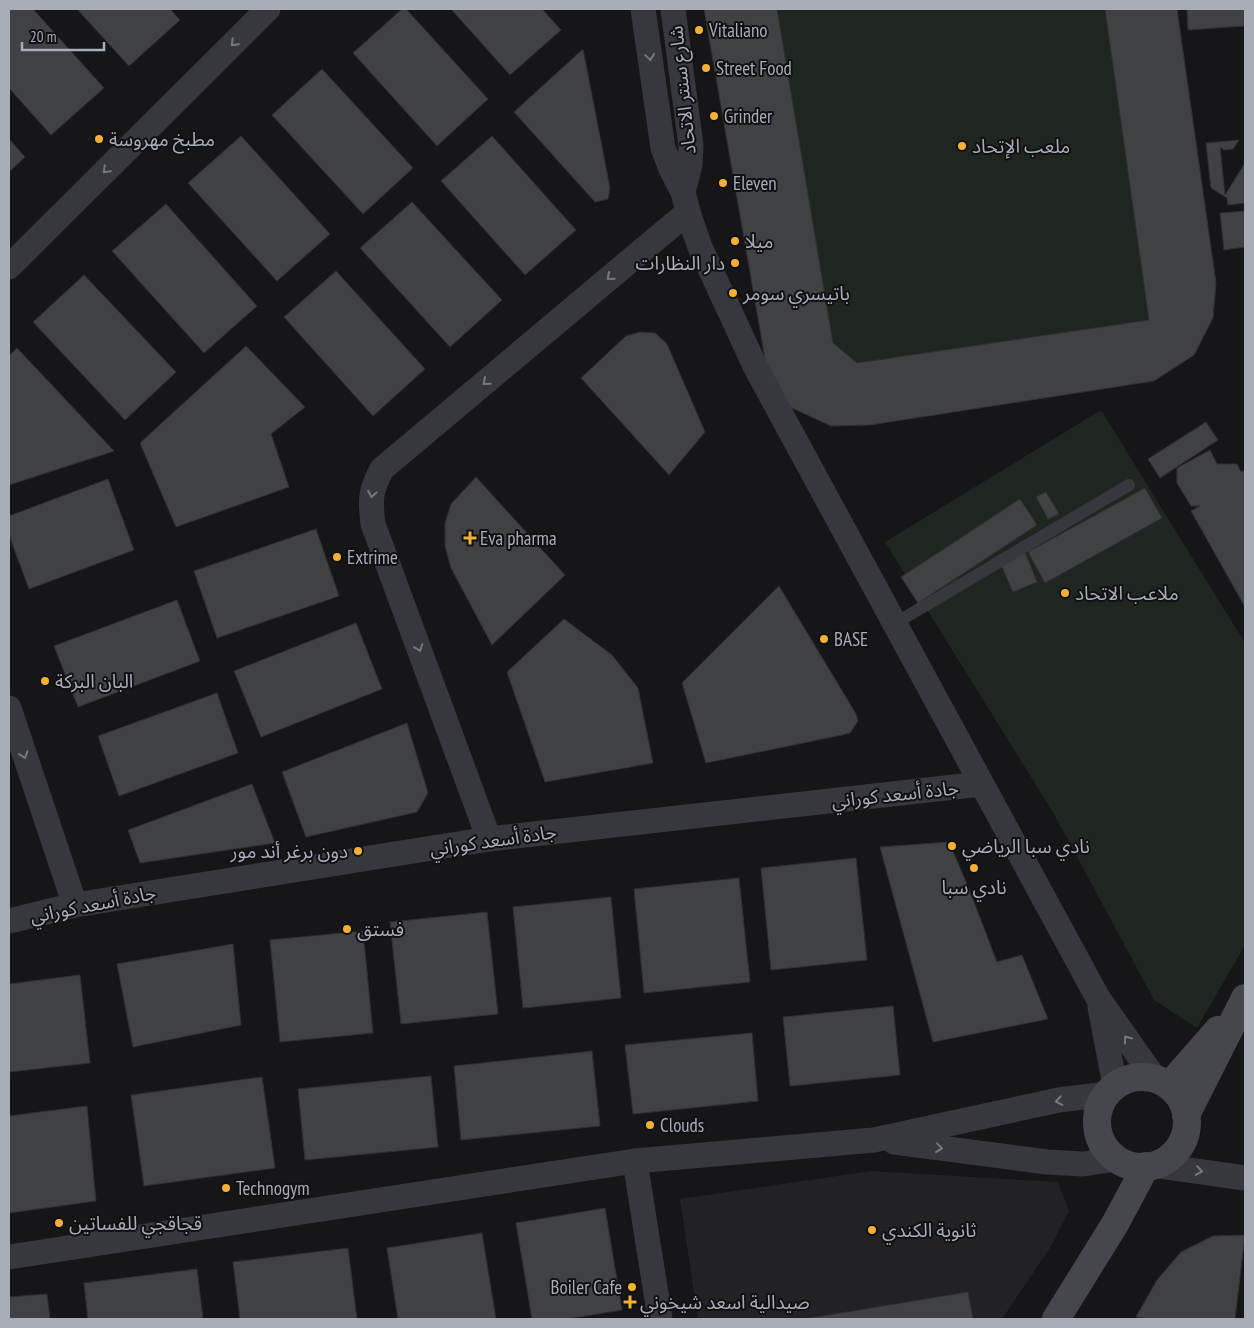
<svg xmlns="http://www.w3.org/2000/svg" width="1254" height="1328" font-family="'PT Sans Narrow','Noto Sans Arabic',sans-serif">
<rect width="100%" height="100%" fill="#161618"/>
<polygon fill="#222225" points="871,1171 1058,1182 1069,1211 1050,1248 1002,1319 698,1319 680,1199"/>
<g fill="#1e261f">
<polygon points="704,9 1177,9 1216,283 1213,318 1194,355 1154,381 870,425 831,426 792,408 770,387"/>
<polygon points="1101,410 1245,643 1245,945 1197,1028 1154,1000 1054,814 885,542"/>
</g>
<g fill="#404145" stroke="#303034">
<polygon points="9,9 33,9 104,88 51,135 9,88"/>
<polygon points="77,9 170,9 180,20 129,66"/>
<polygon points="402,9 406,9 488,99 437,146 353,53"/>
<polygon points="451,9 542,9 561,30 510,75"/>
<polygon points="704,9 777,9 833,343 857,363 1149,320 1105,9 1177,9 1216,283 1213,318 1194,355 1154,381 870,425 831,426 792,408 770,387"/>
<polygon points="1187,9 1245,9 1245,26 1188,30"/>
<polygon points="583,49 610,188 608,199 595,202 514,112"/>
<polygon points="322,69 413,168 363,214 272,115"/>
<polygon points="241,136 330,234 277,281 188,183"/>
<polygon points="492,136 576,230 525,275 441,181"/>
<polygon points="9,139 25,157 9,172"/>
<polygon points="1239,140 1233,149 1224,150 1220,147 1225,195 1245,163 1245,203 1228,205 1227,198 1211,188 1206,143"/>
<polygon points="412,202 502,300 450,347 360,248"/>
<polygon points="166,204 257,306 204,353 112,251"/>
<polygon points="1245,211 1245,247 1224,250 1220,213"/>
<polygon points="336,271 425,369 373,416 284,317"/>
<polygon points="84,275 176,372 125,420 33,322"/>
<polygon points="640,332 655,333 667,344 705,432 669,475 581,378 626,336"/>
<polygon points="246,346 305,407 271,434 289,487 176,527 140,443"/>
<polygon points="17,348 114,451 9,485 9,356"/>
<polygon points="1206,422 1218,440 1160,478 1148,459"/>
<polygon points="1210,450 1217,464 1237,464 1241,472 1245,470 1245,607 1191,511 1200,506 1191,506 1177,483 1177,468"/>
<polygon points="476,477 565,575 492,645 451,568 445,546 445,523 451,504"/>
<polygon points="108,479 134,550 29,589 9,535 9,516"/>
<polygon points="1145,488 1162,518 1045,583 1028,552"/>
<polygon points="1046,492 1059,514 1048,519 1036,497"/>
<polygon points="1020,499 1037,525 918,603 901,577"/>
<polygon points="316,529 339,596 217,638 194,571"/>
<polygon points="1025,552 1037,582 1013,592 1000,562"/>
<polygon points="779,586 856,714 858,721 850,733 842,735 706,763 682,683"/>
<polygon points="177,600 200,661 78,707 54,646"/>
<polygon points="564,619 612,655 638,688 653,763 545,782 507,672"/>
<polygon points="356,623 382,689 261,737 234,671"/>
<polygon points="217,693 238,753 119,796 98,736"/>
<polygon points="407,723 428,793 417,812 306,837 282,772"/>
<polygon points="252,784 275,843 140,863 128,830"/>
<polygon points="949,842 969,889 997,962 1022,955 1048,1019 933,1042 880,847"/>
<polygon points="856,858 867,960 771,970 761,868"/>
<polygon points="739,878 750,982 644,993 634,889"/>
<polygon points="611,897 621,998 523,1008 513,907"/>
<polygon points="487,912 498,1014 401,1024 390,922"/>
<polygon points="363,931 373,1033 280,1042 270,940"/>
<polygon points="233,944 241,1025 133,1047 117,964"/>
<polygon points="80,975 90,1063 9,1072 9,984"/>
<polygon points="893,1006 900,1075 790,1086 783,1017"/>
<polygon points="752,1033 758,1101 633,1114 625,1045"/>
<polygon points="592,1051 600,1126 461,1140 454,1066"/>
<polygon points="431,1076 438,1147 305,1160 298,1089"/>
<polygon points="262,1077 275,1168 144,1186 131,1095"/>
<polygon points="87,1106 96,1201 9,1213 9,1116"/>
<polygon points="605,1208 622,1310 567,1319 532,1319 516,1223"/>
<polygon points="482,1233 496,1319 398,1319 387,1248"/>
<polygon points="1245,1235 1235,1319 1149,1319 1136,1317 1157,1280 1181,1252 1213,1236"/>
<polygon points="348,1248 357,1319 240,1319 233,1262"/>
<polygon points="197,1269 203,1319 88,1319 84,1283"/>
<polygon points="968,1292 973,1319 804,1319"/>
<polygon points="47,1294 50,1319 9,1319 9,1297"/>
</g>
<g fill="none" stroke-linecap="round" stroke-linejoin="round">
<polyline stroke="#37383d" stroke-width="12" points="894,624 1129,485"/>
<g stroke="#37383d" stroke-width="25">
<polyline points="643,9 663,148 671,169 683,192 688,212 700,247 756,368 1098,998 1155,1079"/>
<polyline points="673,9 691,146 690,165 683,192"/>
<polyline points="9,267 268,9"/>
<polyline points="9,708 75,905"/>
<path d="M489,839L373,524C370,500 370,491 382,469L688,212"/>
<polyline points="9,921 75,905 489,839 981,784"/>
<polyline points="1100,1007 1115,1086"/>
<polyline points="894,1142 1047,1162 1083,1164 1117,1159"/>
<polyline points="635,1161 660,1319"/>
<polyline points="1153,1165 1245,1178"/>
<polyline points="9,1257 635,1161 874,1140 1059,1100 1107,1094"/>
</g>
<g stroke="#45474d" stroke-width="28">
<circle cx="1142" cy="1122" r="45"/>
<polyline points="1169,1086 1218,1030"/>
<polyline points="1186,1115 1245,998"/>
<polyline points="1056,1319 1115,1224 1146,1166"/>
</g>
</g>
<defs><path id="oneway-chevron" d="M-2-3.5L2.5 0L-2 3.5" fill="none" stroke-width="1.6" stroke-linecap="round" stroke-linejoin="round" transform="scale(1.25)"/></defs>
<g stroke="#757881">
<use href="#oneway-chevron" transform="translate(234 43) rotate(135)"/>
<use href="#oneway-chevron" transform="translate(650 57) rotate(82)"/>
<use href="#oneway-chevron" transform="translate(106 170) rotate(135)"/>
<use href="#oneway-chevron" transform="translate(610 277) rotate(140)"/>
<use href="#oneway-chevron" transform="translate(486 382) rotate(140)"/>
<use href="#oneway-chevron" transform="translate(372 494) rotate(99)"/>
<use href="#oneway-chevron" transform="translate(419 648) rotate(70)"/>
<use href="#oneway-chevron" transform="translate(24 755) rotate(71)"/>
<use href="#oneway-chevron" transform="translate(1127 1039) rotate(-125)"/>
<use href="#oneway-chevron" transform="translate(1059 1101) rotate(170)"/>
<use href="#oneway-chevron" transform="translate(939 1148) rotate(7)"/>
<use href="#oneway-chevron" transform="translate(1199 1171) rotate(8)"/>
</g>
<g fill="#f2b134" stroke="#111113" stroke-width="2">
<circle cx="699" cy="30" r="5"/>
<circle cx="706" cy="68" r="5"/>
<circle cx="714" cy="116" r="5"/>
<circle cx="99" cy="139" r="5"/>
<circle cx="962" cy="146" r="5"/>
<circle cx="723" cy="183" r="5"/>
<circle cx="735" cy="241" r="5"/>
<circle cx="735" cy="263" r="5"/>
<circle cx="733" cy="293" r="5"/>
<path d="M467.5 530.5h5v5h5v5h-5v5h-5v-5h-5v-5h5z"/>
<circle cx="337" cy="557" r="5"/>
<circle cx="1065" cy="593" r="5"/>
<circle cx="824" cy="639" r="5"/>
<circle cx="45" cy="681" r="5"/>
<circle cx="952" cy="846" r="5"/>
<circle cx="358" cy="851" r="5"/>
<circle cx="974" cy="868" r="5"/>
<circle cx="347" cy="929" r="5"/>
<circle cx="650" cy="1125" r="5"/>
<circle cx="226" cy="1188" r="5"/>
<circle cx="59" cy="1223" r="5"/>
<circle cx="872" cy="1230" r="5"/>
<circle cx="632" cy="1287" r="5"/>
<path d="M627.5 1294.5h5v5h5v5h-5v5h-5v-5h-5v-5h5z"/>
</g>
<g text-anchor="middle" stroke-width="4" stroke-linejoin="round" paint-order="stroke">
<g font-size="19" fill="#a8adb8" stroke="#111113" text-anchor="start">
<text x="709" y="37">Vitaliano</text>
<text x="716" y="75">Street Food</text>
<text x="724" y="123">Grinder</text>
<text x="109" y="146">مطبخ مهروسة</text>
<text x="972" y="153">ملعب الإتحاد</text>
<text x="733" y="190">Eleven</text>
<text x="745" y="248">ميلا</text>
<text x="725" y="270" text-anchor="end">دار النظارات</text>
<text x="743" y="300">باتيسري سومر</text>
<text x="480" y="545">Eva pharma</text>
<text x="347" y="564">Extrime</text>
<text x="1075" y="600">ملاعب الاتحاد</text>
<text x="834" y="646">BASE</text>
<text x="55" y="688">البان البركة</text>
<text x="962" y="853">نادي سبا الرياضي</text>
<text x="348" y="858" text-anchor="end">دون برغر أند مور</text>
<text x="974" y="894" text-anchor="middle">نادي سبا</text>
<text x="357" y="936">فستق</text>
<text x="660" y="1132">Clouds</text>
<text x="236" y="1195">Technogym</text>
<text x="69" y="1230">قجاقجي للفساتين</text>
<text x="882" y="1237">ثانوية الكندي</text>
<text x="622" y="1294" text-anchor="end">Boiler Cafe</text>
<text x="640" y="1309">صيدالية اسعد شيخوني</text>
</g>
<g font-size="19" fill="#a8adb8" stroke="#111113">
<text transform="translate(682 90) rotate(-96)" y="7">شارع سنتر الاتحاد</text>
<text transform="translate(895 794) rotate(-6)" y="7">جادة أسعد كوراني</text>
<text transform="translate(493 840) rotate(-8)" y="7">جادة أسعد كوراني</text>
<text transform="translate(93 904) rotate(-11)" y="7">جادة أسعد كوراني</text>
</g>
</g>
<rect width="1254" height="1328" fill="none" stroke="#a8adb8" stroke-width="20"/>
<path d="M22 42v8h82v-8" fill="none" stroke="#a8adb8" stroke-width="2.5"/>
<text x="30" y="42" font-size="15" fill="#a8adb8" stroke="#111113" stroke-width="4" paint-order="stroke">20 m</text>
</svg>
